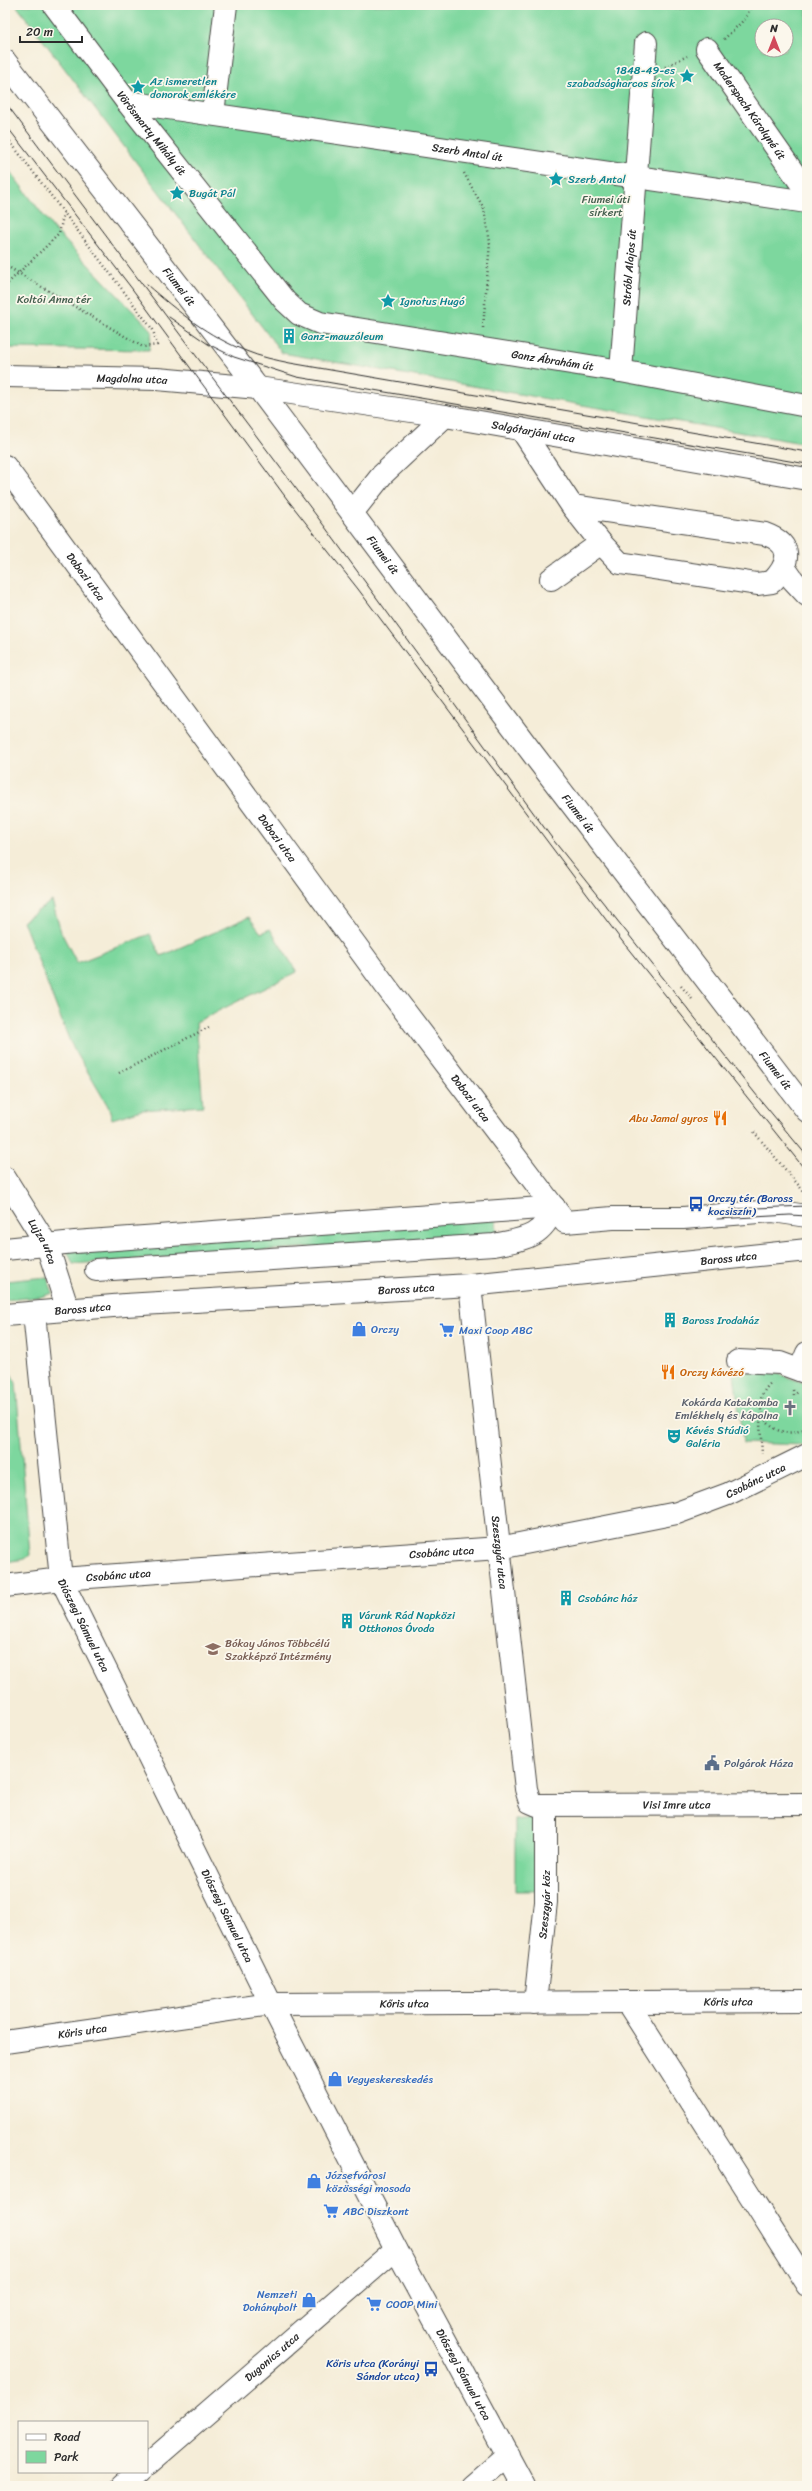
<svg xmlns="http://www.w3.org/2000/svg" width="812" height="2491" font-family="Sriracha,sans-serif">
<rect width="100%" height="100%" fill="#fbf7ec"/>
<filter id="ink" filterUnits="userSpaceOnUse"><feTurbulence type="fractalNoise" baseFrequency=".025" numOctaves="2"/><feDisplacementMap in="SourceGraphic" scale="8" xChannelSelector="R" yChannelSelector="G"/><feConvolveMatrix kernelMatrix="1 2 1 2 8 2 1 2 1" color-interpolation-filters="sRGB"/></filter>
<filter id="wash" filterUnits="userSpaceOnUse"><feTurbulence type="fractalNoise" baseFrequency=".012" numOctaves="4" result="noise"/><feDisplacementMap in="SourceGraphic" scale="16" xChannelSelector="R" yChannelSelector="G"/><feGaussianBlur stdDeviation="0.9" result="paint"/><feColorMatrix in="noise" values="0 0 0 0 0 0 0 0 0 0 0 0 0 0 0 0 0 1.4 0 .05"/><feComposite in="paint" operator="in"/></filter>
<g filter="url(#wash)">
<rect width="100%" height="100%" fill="#f5edd8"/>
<g fill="#7dd79e" stroke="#548164" fill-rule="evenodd">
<path d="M16,5H807V444L282,353ZM762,26H786V50H762Z"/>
<polygon points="5,165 53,228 152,331 149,350 5,348"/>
<polygon points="52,901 61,932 77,963 150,934 161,956 249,917 261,933 270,929 297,972 196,1022 203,1106 142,1110 112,1119 108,1106 70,1042 23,921"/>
<polygon points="496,1218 497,1234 73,1264 67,1250"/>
<polygon points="47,1277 53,1293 40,1297 5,1300 5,1281"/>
<polygon points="5,1363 16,1383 30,1555 25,1559 5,1562"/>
<polygon points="754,1371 773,1372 807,1384 807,1443 804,1445 743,1443 734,1374"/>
<polygon points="515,1819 541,1819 540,1891 515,1891"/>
</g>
</g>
<g filter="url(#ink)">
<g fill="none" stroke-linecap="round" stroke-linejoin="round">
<g stroke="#494845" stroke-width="24">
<g id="minor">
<path id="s1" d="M54,5L127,102L285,301L299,314L320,323L621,371L807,406"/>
<path id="s2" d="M707,49L807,192"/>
<path id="s3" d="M127,102L807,202"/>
<polyline points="213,114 226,5"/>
<path id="s4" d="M621,371L646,43"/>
<path id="s5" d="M5,376L157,379L258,388L445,416L807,479"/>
<path d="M521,429L572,506L601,543L620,563L757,584L772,582C791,562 793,544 765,534L572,506"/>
<path id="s6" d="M5,466L388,989L565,1222L613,1218H683L773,1211L807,1216"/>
<polyline points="352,513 382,475 445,416"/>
<polyline points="784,567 793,580 807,595"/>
<polyline points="551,579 601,543"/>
<path id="s7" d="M5,1178L47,1245L68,1310"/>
<polyline points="5,1249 75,1242 554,1207"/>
<path d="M96,1270L494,1245C524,1239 542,1238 554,1207"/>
<path id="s8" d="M470,1285L526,1789L530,1802L537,1805L807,1804"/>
<path id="s9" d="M34,1313L61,1579L271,2004L396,2249L524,2486"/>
<path id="s10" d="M5,1315L125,1305L470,1285L807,1250"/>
<polyline points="738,1361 780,1363 807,1373"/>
<polyline points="800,1370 807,1353"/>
<path id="s11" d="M5,1586L61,1579L499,1548L677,1513L728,1494L807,1455"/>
<polyline points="627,2002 807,2285"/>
<path id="s12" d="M535,2003L546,1902V1805"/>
<path id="s13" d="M5,2042L271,2004L807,2001"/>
<path id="s14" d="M147,2465L396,2249"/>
<polyline points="123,2486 139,2472"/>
<polyline points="472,2486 508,2455"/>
</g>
</g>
<g stroke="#494845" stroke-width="24">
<g id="major">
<path id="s15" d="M5,61L258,388L533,754L807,1111"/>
</g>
</g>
<g stroke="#494845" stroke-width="2.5" stroke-dasharray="1 3" stroke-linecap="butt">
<polyline points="645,5 684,10 685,5"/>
<polyline points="724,39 745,19 752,5"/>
<polyline points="665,67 687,56"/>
<polyline points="5,135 153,330 157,345 143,347 5,265"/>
<polyline points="464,173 484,209 490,242 483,328"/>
<polyline points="5,286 59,234 64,212"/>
<polyline points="681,986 692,999"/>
<polyline points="119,1073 209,1027"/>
<polyline points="754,1132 805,1193"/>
<polyline points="5,1357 8,1360 5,1361"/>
<path d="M770,1384C744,1408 776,1447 807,1427"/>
<polyline points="793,1390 794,1395 798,1392"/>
<polyline points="762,1414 760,1423 762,1454"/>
</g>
<use href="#minor" stroke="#fff" stroke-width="22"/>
<use href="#major" stroke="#fff" stroke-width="22"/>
<g stroke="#2b2b2b" stroke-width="1">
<polyline points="5,102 325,527 554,841 758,1097 807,1156"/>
<polyline points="5,124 133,290 287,499 358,589 622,941 807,1172"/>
<path d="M147,285C177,311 209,337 246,351C260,357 276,360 290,363L807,452"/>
<polyline points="169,317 208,344 234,357 297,377 807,464"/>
<polyline points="730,1209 807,1206"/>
<polyline points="717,1219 790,1215 807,1216"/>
</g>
</g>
</g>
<defs>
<g id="sight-bare" transform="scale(1.2)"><path d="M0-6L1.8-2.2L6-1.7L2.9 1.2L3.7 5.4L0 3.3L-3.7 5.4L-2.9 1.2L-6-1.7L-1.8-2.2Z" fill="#0f9aa8" stroke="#fbf7ec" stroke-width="2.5" paint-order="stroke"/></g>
<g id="building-bare" transform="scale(1.2)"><path d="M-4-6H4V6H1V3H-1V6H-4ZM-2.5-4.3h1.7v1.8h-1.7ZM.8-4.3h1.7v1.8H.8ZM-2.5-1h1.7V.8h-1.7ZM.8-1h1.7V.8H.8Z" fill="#0f9aa8" stroke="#fbf7ec" stroke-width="2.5" paint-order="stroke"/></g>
<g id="restaurant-bare" transform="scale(1.2)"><path d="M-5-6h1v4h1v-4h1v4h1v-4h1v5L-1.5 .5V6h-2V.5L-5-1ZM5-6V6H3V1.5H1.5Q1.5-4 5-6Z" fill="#e8710a" stroke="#fbf7ec" stroke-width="2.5" paint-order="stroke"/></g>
<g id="bus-bare" transform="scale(1.2)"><path d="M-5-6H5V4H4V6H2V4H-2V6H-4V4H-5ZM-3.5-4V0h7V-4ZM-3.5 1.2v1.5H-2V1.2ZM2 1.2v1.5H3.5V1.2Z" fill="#1a4fb4" stroke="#fbf7ec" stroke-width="2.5" paint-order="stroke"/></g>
<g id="shop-bare" transform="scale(1.2)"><path d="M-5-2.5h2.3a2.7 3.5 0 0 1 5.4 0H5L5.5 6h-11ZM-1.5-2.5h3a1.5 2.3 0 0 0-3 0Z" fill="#3f7fe0" stroke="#fbf7ec" stroke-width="2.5" paint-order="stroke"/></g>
<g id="supermarket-bare" transform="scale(1.2)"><path d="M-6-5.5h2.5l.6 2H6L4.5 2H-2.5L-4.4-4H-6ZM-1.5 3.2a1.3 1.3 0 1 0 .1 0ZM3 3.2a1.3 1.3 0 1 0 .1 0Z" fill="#3f7fe0" stroke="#fbf7ec" stroke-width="2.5" paint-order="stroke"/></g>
<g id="church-bare" transform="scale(1.2)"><path d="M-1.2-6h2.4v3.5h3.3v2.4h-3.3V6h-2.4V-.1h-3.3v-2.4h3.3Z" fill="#6b7280" stroke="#fbf7ec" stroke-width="2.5" paint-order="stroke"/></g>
<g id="theatre-bare" transform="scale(1.2)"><path d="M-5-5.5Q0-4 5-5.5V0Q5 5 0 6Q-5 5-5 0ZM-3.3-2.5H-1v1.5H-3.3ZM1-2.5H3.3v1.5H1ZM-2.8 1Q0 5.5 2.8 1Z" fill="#0f9aa8" stroke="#fbf7ec" stroke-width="2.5" paint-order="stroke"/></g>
<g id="school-bare" transform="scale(1.2)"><path d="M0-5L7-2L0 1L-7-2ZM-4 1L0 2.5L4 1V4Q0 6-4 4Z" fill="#8d6e63" stroke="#fbf7ec" stroke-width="2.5" paint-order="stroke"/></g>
<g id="civic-bare" transform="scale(1.2)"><path d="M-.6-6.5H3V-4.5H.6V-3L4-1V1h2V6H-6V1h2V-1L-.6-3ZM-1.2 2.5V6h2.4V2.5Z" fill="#5c6f8a" stroke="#fbf7ec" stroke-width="2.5" paint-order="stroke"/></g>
</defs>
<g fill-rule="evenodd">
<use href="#sight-bare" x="687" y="76"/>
<use href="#sight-bare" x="138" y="87"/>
<use href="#sight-bare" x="556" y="179"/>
<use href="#sight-bare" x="177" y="193"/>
<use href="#sight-bare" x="388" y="301"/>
<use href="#building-bare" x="289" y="336"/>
<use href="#restaurant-bare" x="720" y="1118"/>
<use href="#bus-bare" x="696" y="1204"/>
<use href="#building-bare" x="670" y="1320"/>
<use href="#shop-bare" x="359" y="1329"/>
<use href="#supermarket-bare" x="447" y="1330"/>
<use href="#restaurant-bare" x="668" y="1372"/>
<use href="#church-bare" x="790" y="1408"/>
<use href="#theatre-bare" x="674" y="1436"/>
<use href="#building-bare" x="566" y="1598"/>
<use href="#building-bare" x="347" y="1621"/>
<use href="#school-bare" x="213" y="1649"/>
<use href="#civic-bare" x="712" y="1763"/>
<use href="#shop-bare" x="335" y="2079"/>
<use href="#shop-bare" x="314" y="2181"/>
<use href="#supermarket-bare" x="331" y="2211"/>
<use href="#shop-bare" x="309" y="2300"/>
<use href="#supermarket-bare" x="374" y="2304"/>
<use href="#bus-bare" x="431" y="2369"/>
</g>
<g text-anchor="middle" stroke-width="3.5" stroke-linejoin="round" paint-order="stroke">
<g font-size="11" fill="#0d838f" stroke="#fbf7ec" text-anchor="start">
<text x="675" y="74" text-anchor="end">1848-49-es<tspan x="675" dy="13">szabadságharcos sírok</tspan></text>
<text x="150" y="85">Az ismeretlen<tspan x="150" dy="13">donorok emlékére</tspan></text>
<text x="568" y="183">Szerb Antal</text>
<text x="189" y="197">Bugát Pál</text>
<text x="400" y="305">Ignotus Hugó</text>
<text x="301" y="340">Ganz-mauzóleum</text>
<text x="682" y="1324">Baross Irodaház</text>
<text x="686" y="1434">Kévés Stúdió<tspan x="686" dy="13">Galéria</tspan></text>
<text x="578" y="1602">Csobánc ház</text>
<text x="359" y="1619">Várunk Rád Napközi<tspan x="359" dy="13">Otthonos Óvoda</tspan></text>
</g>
<g font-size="11" fill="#2b2b2b" stroke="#fbf7ec">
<text dy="4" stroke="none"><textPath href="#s2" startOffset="75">Maderspach Károlyné út</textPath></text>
<text dy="4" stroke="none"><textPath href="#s1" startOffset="161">Vörösmarty Mihály út</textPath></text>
<text dy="4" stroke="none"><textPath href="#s3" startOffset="344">Szerb Antal út</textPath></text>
<text dy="4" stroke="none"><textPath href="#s4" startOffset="104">Stróbl Alajos út</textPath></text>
<text dy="4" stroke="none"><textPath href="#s15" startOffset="285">Fiumei út</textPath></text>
<text dy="4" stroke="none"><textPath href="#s1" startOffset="653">Ganz Ábrahám út</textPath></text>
<text dy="4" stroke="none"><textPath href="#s5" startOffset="127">Magdolna utca</textPath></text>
<text dy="4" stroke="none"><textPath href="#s5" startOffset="532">Salgótarjáni utca</textPath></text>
<text dy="4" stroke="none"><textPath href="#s15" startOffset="622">Fiumei út</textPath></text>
<text dy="4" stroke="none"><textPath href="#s6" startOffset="137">Dobozi utca</textPath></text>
<text dy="4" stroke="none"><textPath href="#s15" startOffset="946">Fiumei út</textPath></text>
<text dy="4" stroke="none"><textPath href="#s6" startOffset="461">Dobozi utca</textPath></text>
<text dy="4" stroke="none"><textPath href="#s15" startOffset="1270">Fiumei út</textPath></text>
<text dy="4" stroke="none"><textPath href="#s6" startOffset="785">Dobozi utca</textPath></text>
<text dy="4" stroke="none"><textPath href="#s7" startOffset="74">Lujza utca</textPath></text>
<text dy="4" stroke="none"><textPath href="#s10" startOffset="726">Baross utca</textPath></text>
<text dy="4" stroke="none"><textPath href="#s10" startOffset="402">Baross utca</textPath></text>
<text dy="4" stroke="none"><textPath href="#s10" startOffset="78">Baross utca</textPath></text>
<text dy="4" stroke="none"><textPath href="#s11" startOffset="762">Csobánc utca</textPath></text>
<text dy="4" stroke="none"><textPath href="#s8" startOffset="269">Szeszgyár utca</textPath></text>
<text dy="4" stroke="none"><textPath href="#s11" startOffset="438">Csobánc utca</textPath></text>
<text dy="4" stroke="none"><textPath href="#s11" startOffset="114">Csobánc utca</textPath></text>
<text dy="4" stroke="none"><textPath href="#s9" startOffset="319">Diószegi Sámuel utca</textPath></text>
<text dy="4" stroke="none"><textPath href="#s8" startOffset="668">Visi Imre utca</textPath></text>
<text dy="4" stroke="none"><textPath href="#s12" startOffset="99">Szeszgyár köz</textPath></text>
<text dy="4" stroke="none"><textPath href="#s9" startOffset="643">Diószegi Sámuel utca</textPath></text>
<text dy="4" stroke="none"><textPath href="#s13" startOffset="726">Kőris utca</textPath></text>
<text dy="4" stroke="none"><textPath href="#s13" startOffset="402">Kőris utca</textPath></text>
<text dy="4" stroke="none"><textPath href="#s13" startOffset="78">Kőris utca</textPath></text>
<text dy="4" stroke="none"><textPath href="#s14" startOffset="165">Dugonics utca</textPath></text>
<text dy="4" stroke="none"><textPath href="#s9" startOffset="1159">Diószegi Sámuel utca</textPath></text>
</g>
<g font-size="11" fill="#445f4e" stroke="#fbf7ec">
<text x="606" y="203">Fiumei úti<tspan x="606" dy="13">sírkert</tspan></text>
<text x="54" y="303">Koltói Anna tér</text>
</g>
<g font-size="11" fill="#c56008" stroke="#fbf7ec" text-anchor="end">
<text x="708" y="1122">Abu Jamal gyros</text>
<text x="680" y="1376" text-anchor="start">Orczy kávézó</text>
</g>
<g font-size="11" fill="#164399" stroke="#fbf7ec" text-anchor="start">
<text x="708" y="1202">Orczy tér (Baross<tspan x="708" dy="13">kocsiszín)</tspan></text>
<text x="419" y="2367" text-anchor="end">Kőris utca (Korányi<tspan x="419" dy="13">Sándor utca)</tspan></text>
</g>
<g font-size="11" fill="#366cbe" stroke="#fbf7ec" text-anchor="start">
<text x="371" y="1333">Orczy</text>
<text x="459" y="1334">Maxi Coop ABC</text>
<text x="347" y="2083">Vegyeskereskedés</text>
<text x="326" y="2179">Józsefvárosi<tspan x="326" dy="13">közösségi mosoda</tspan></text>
<text x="343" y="2215">ABC Diszkont</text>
<text x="297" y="2298" text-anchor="end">Nemzeti<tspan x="297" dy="13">Dohánybolt</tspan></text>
<text x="386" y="2308">COOP Mini</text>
</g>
<g font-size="11" fill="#5b616d" stroke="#fbf7ec" text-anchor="end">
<text x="778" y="1406">Kokárda Katakomba<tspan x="778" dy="13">Emlékhely és kápolna</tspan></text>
</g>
<g font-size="11" fill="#785e54" stroke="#fbf7ec" text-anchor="start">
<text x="225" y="1647">Bókay János Többcélú<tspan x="225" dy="13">Szakképző Intézmény</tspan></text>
</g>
<g font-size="11" fill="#4e5e75" stroke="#fbf7ec" text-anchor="start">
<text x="724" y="1767">Polgárok Háza</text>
</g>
</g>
<rect width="812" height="2491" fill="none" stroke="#fbf7ec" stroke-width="20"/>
<rect x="18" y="2421" width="130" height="52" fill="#fbf7ec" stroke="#a8a59f"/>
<rect x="26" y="2434" width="20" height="6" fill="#ffffff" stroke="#a8a59f"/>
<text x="54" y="2441" font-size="12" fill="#2b2b2b">Road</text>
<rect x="26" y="2451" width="20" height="12" fill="#7dd79e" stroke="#a8a59f"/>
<text x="54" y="2461" font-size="12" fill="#2b2b2b">Park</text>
<g transform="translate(774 38)"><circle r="19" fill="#fbf7ec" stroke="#a8a59f"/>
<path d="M0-3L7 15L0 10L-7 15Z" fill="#d1495b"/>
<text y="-6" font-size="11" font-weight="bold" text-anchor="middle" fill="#2b2b2b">N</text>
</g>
<path d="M20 36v6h62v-6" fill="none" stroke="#2b2b2b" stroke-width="2"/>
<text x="26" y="36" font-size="12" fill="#2b2b2b" stroke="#fbf7ec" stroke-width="3" paint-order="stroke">20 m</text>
</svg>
